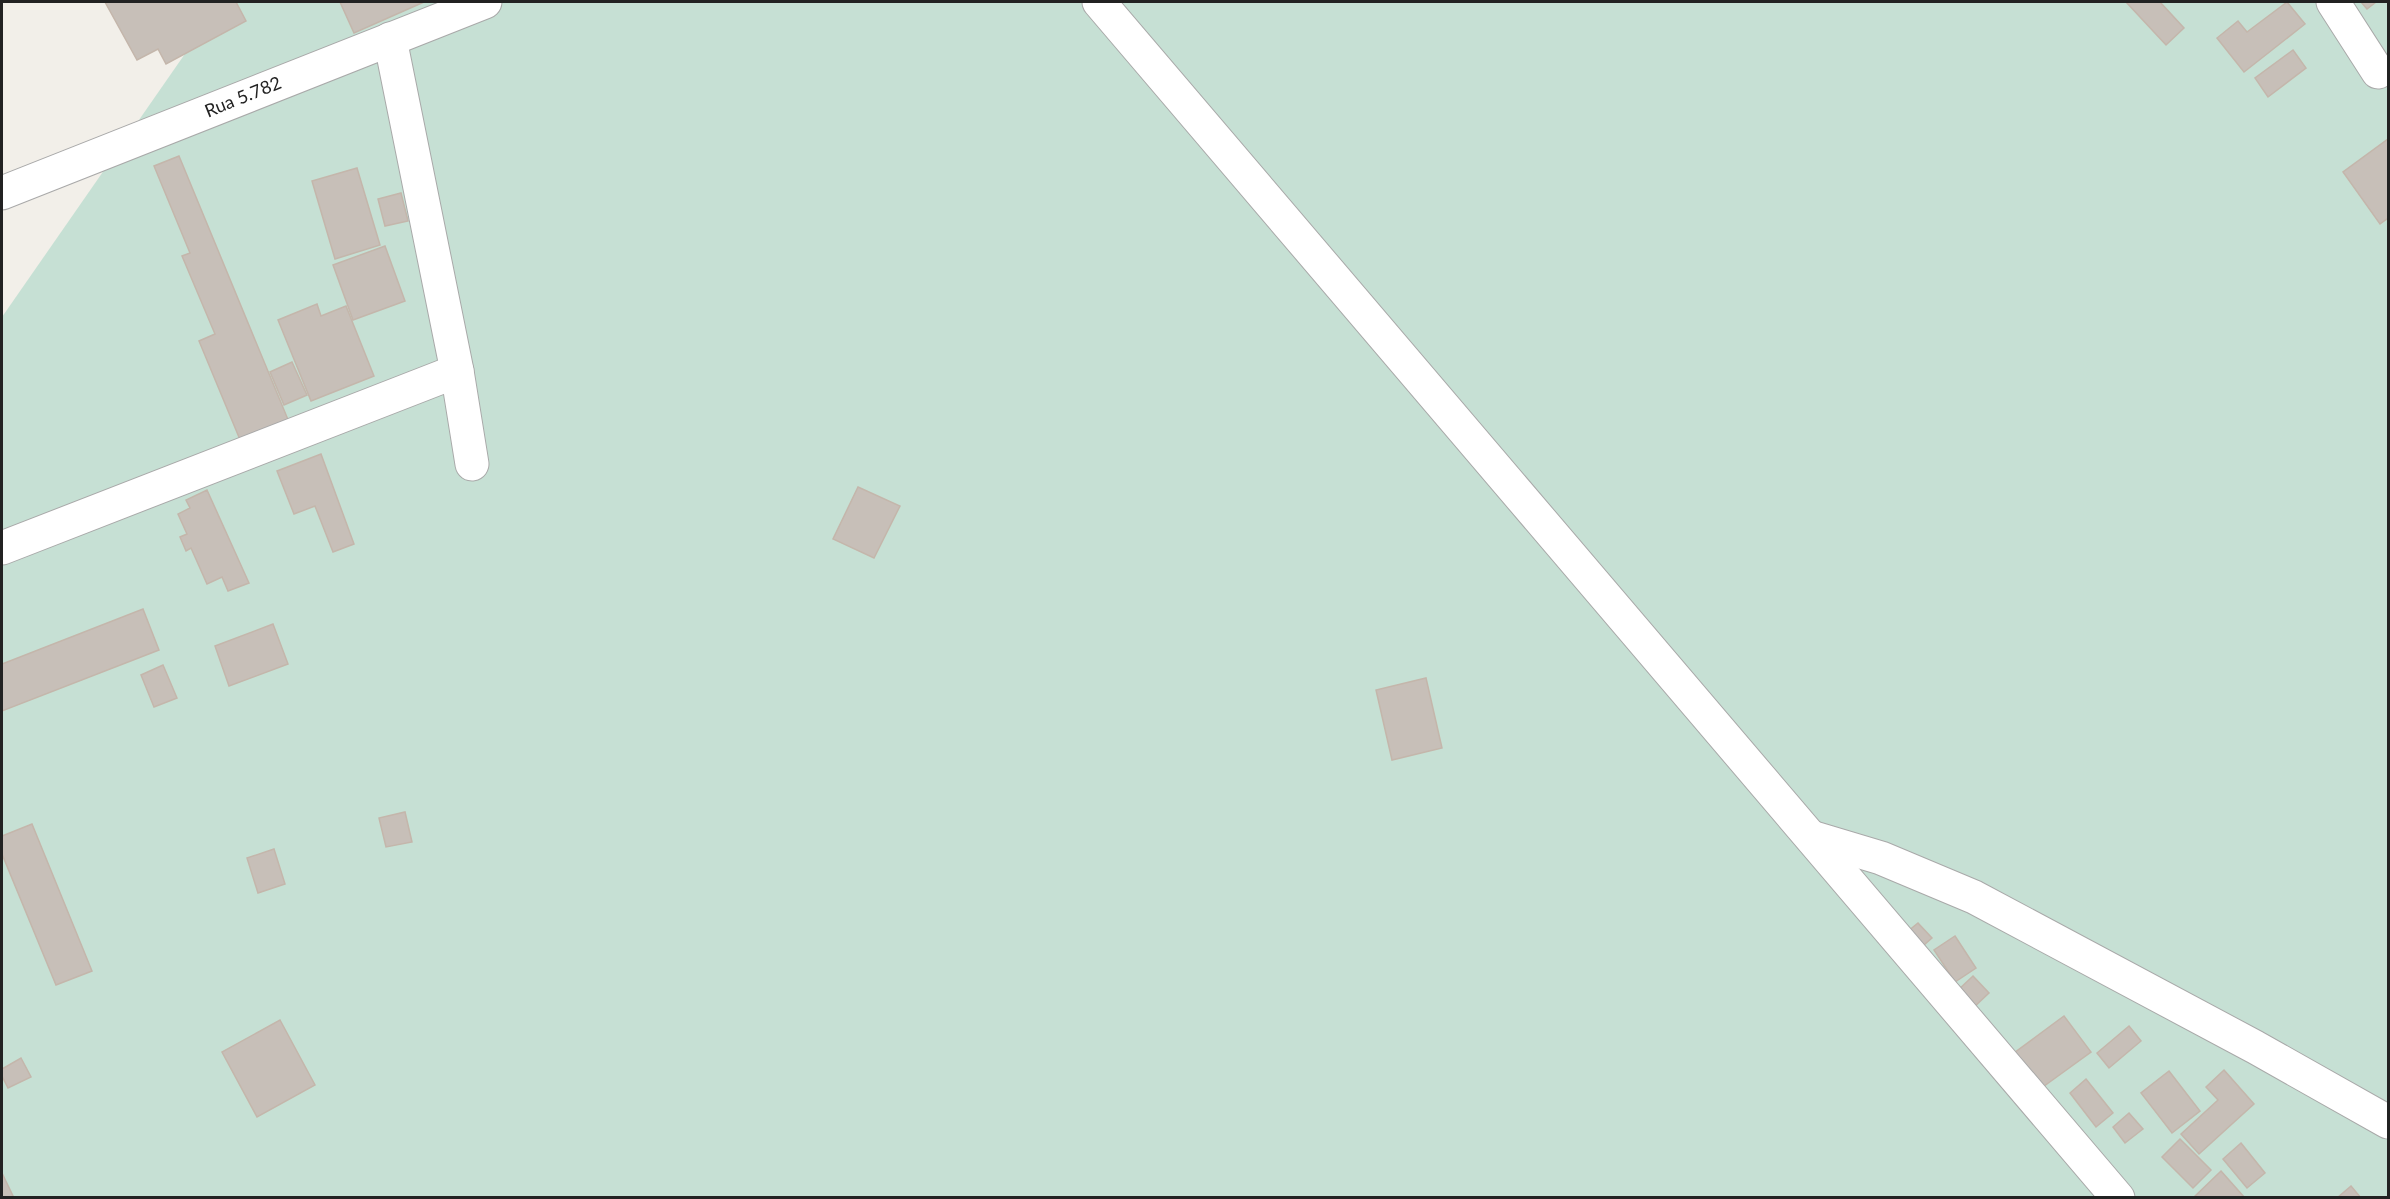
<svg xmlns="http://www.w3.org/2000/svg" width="2390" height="1199" font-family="Lato,sans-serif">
<rect width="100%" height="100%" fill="#f2efe9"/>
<polygon fill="#c6e0d4" points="221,2 2388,2 2388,1197 2,1198 2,317"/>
<g fill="#c7bfb8" stroke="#c4b6ab" stroke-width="1.5">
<polygon points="105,2 236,2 246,21 166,64 158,49 137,60"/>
<polygon points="340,2 424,2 354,33"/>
<polygon points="2126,2 2160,2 2184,28 2166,45"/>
<polygon points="2287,2 2305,24 2244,72 2217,38 2238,21 2247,32"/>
<polygon points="2361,2 2376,2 2367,9"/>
<polygon points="2293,50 2306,68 2268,97 2255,78"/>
<polygon points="2388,139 2388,218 2380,224 2343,172"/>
<polygon points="179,156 289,422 241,442 199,341 215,334 182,256 190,253 154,166"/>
<polygon points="357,168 380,245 335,259 312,181"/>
<polygon points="401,193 408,221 385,226 378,199"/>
<polygon points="385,246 405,301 353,320 333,265"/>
<polygon points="317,304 321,316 346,306 374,376 311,401 278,320"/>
<polygon points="292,362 307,395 284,405 270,372"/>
<polygon points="321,454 354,544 333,552 315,506 294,514 277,471"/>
<polygon points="858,487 900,506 874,558 833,539"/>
<polygon points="207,490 249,583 228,591 222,577 207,584 191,548 186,551 180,537 187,534 178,514 190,508 186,500"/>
<polygon points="143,609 159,650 2,711 2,664"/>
<polygon points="273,624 288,664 229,686 215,646"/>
<polygon points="163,665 177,698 154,707 141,675"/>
<polygon points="1426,678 1442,748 1392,760 1376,690"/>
<polygon points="405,812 412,842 386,847 379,818"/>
<polygon points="32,824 92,971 56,985 2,854 2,836"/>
<polygon points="274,849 285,884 258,893 247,858"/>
<polygon points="1918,923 1932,938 1916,952 1902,936"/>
<polygon points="1955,936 1976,968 1955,982 1934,950"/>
<polygon points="1973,976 1989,993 1972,1009 1956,992"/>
<polygon points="2064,1016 2091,1052 2040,1089 2014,1053"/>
<polygon points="280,1020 315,1085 257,1117 222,1052"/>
<polygon points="2129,1026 2141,1041 2109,1068 2097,1053"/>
<polygon points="21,1058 31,1077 8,1088 2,1076 2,1069"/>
<polygon points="2224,1070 2254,1104 2199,1154 2181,1134 2218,1100 2206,1087"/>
<polygon points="2169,1071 2200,1111 2172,1133 2141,1093"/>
<polygon points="2086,1079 2113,1113 2096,1127 2070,1093"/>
<polygon points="2129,1113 2143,1129 2125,1143 2113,1127"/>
<polygon points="2180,1139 2211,1170 2193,1188 2162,1157"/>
<polygon points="2241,1143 2265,1173 2247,1188 2223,1159"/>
<polygon points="2221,1171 2245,1198 2193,1198"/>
<polygon points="2,1173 14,1198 2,1198"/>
<polygon points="2351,1186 2361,1198 2337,1198"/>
</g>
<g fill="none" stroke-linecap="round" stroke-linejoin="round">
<g stroke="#a9a9a9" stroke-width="35">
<g id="minor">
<polyline points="1099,2 2118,1198"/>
<polyline points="2333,2 2378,72"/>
<polyline points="390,39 457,371 472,464"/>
<polyline points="2,193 485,2"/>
<polyline points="2,548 457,371"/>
<polyline points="1811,837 1881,858 1974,897 2255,1047 2388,1122"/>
</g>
</g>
<use href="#minor" stroke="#fff" stroke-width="33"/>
</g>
<g text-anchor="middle" stroke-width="5" stroke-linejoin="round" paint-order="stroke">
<g font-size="18" fill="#222" stroke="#fff">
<text transform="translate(243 97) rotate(-22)" y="6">Rua 5.782</text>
</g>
</g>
<rect width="2390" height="1199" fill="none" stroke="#222222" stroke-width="6"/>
</svg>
